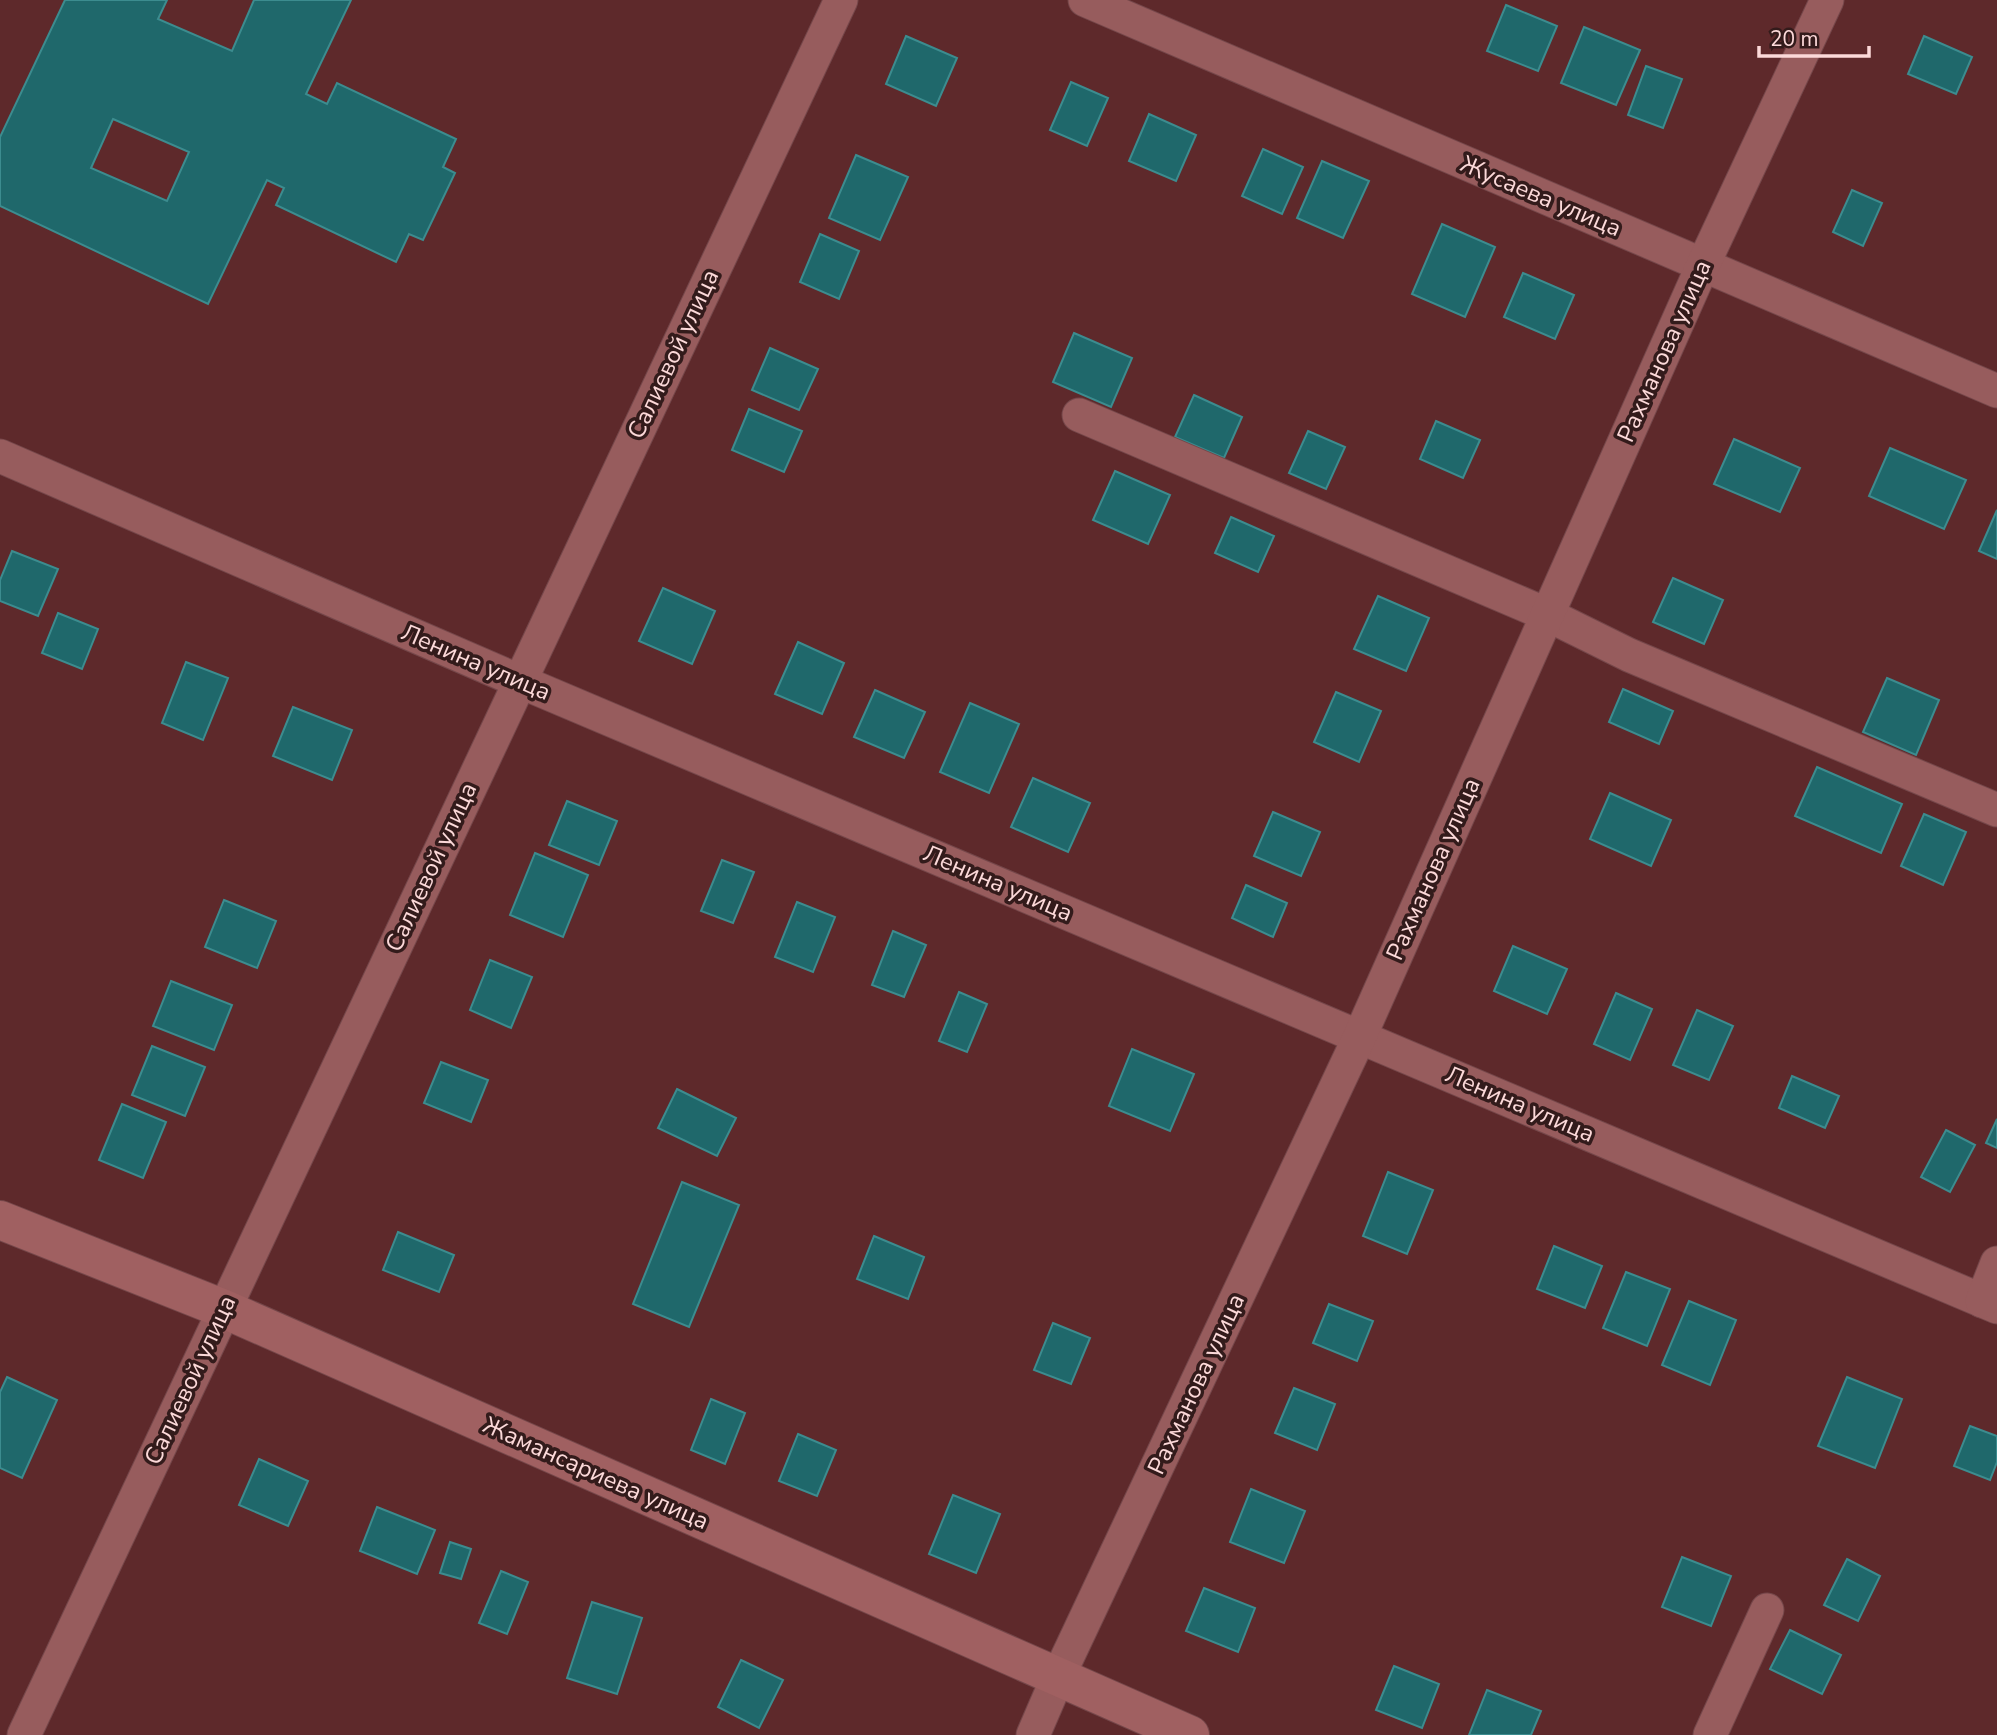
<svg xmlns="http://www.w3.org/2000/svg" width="1997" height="1735" font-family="'Nunito Sans',sans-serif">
<rect width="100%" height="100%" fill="#5e292b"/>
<g fill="#1f686b" stroke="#3c8c8f" stroke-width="2" fill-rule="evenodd">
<path d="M65,0H167L158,19L232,51L254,0H351L306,94L327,104L337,83L456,139L443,167L455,173L423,240L409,234L396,262L276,205L284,188L267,180L208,304L0,206V137ZM113,119L189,152L167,201L91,168Z"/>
<polygon points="1506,5 1557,26 1538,71 1487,51"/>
<polygon points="1584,27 1640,50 1616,105 1561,83"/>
<polygon points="906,36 957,58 936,106 886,84"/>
<polygon points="1924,36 1972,57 1956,94 1908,74"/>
<polygon points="1646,66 1682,79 1663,128 1628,115"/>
<polygon points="1071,82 1108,98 1087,146 1050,130"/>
<polygon points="1149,114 1196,135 1176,181 1129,161"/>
<polygon points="1263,149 1303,167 1282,214 1242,196"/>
<polygon points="856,155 908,177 880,240 829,218"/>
<polygon points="1322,161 1369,181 1343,238 1297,218"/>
<polygon points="1852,190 1882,203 1863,246 1833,232"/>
<polygon points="1442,224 1495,247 1465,317 1412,294"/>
<polygon points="820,234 859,251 839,299 800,282"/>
<polygon points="1523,273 1574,295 1555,339 1504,317"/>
<polygon points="1074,333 1132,358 1111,407 1053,382"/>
<polygon points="770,348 818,369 799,410 752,390"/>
<polygon points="1194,395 1242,417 1224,458 1175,437"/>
<polygon points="749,409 802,431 784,472 732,450"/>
<polygon points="1436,421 1480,440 1463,478 1420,459"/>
<polygon points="1308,431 1345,447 1326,489 1289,473"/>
<polygon points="1734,439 1800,468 1780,512 1714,484"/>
<polygon points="1890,448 1966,480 1944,529 1869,496"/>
<polygon points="1115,471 1170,495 1148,544 1093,520"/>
<polygon points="1997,510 1997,559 1979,551"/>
<polygon points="1231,517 1274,536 1258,572 1215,553"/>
<polygon points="12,551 58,569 38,616 0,601 0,580"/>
<polygon points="1673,578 1723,600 1704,644 1653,622"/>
<polygon points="663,588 715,611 692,664 639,641"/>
<polygon points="1378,596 1429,618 1406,671 1354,649"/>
<polygon points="58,613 98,629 82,669 42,653"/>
<polygon points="798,642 844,663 822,714 775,694"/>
<polygon points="186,662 228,678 203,740 162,723"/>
<polygon points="1887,678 1939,700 1916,755 1863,732"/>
<polygon points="1623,689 1673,711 1659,744 1609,722"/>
<polygon points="875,690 925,712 904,758 854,737"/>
<polygon points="1336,692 1381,711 1359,762 1314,742"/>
<polygon points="970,703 1019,724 989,793 940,772"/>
<polygon points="293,707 352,730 332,780 273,756"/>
<polygon points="1817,767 1902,804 1881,853 1795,816"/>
<polygon points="1033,778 1090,803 1068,852 1011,827"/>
<polygon points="1610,793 1671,820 1651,866 1590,839"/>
<polygon points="567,801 617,821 599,865 549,845"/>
<polygon points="1273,812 1320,832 1301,876 1254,856"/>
<polygon points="1924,814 1966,832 1943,885 1901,866"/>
<polygon points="535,853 588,875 563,937 510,915"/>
<polygon points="722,860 754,872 733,923 701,911"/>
<polygon points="1246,885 1287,903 1273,937 1232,918"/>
<polygon points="224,900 276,921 257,968 205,947"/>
<polygon points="797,902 835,917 813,972 775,957"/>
<polygon points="893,931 926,945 904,997 872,985"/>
<polygon points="1513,946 1567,969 1547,1014 1494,991"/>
<polygon points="490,960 532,977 511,1028 470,1010"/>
<polygon points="171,981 232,1005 214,1050 153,1026"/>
<polygon points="959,992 987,1004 967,1052 939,1041"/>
<polygon points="1616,993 1652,1009 1630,1060 1594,1044"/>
<polygon points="1697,1010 1733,1026 1709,1080 1673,1065"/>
<polygon points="152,1046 205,1067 185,1116 132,1095"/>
<polygon points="1132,1049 1194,1074 1170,1131 1109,1106"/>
<polygon points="441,1062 488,1080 471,1122 424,1103"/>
<polygon points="1792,1076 1839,1096 1825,1128 1779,1108"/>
<polygon points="677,1089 736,1118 717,1156 658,1128"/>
<polygon points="122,1104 166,1122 143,1178 99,1160"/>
<polygon points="1997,1119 1997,1148 1986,1143"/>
<polygon points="1946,1130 1975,1145 1950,1192 1921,1177"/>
<polygon points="1388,1172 1433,1190 1407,1254 1363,1236"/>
<polygon points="682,1182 739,1205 689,1327 633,1304"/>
<polygon points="398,1232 454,1255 439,1292 383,1270"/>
<polygon points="874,1236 924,1257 908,1299 857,1279"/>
<polygon points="1554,1246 1602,1266 1585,1308 1537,1289"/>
<polygon points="1626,1272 1670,1289 1647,1346 1603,1328"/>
<polygon points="1689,1301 1736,1320 1710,1385 1662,1365"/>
<polygon points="1329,1304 1373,1321 1357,1361 1313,1343"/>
<polygon points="1053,1323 1090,1338 1071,1384 1034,1370"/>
<polygon points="7,1377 57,1400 22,1478 0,1468 0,1392"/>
<polygon points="1847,1377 1902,1399 1875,1468 1818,1446"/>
<polygon points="1294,1388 1335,1404 1317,1450 1275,1433"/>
<polygon points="711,1399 745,1413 725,1464 691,1450"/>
<polygon points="1970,1426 1997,1436 1997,1462 1990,1480 1954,1466"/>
<polygon points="798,1434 836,1450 817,1496 779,1481"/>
<polygon points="259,1459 308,1481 288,1526 239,1505"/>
<polygon points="1251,1489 1305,1511 1284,1563 1230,1542"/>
<polygon points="953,1495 1000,1514 976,1573 929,1554"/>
<polygon points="377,1507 435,1530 417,1574 360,1551"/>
<polygon points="450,1542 471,1549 461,1579 440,1573"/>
<polygon points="1682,1557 1731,1576 1711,1626 1662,1607"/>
<polygon points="1847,1559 1880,1576 1858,1621 1824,1605"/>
<polygon points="501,1571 528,1582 507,1634 479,1623"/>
<polygon points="1204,1588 1255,1608 1238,1652 1186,1631"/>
<polygon points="592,1602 642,1618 617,1694 567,1678"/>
<polygon points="1790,1630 1841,1655 1822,1694 1770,1669"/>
<polygon points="741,1660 783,1680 759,1728 718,1707"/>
<polygon points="1394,1666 1439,1684 1422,1728 1376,1710"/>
<polygon points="1487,1690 1541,1711 1531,1735 1469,1735"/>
</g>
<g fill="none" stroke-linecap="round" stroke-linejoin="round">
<g stroke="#75474a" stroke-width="35">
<g id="street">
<polyline points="1085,0 1997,391"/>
<polyline points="1079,415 1546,614 1629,655 1997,810"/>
<polyline points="0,456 519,681 1997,1307"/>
<polyline points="1982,1301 1997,1263"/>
<polyline points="24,1735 841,0"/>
<polyline points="1033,1735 1058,1677 1360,1036 1703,265 1827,0"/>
<polyline points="1710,1735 1767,1610"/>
</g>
</g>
<g stroke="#75474a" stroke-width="40">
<polyline id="secondary" points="0,1220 224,1309 1190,1735"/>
</g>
<use href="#street" stroke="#975c5d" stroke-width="33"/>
<use href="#secondary" stroke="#a06061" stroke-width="38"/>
</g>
<g text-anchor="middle" stroke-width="7" stroke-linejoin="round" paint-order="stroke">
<g font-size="24" fill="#fcd9d9" stroke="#331b1b">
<text transform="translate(1541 196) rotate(23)" y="8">Жусаева улица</text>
<text transform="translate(1664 351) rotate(-66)" y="8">Рахманова улица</text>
<text transform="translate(673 354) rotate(-65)" y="8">Салиевой улица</text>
<text transform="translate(476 662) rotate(23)" y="8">Ленина улица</text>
<text transform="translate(431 867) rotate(-65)" y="8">Салиевой улица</text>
<text transform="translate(1433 869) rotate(-66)" y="8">Рахманова улица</text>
<text transform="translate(998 883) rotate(23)" y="8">Ленина улица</text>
<text transform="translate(1520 1104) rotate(23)" y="8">Ленина улица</text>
<text transform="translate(190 1380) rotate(-65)" y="8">Салиевой улица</text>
<text transform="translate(1196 1384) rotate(-65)" y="8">Рахманова улица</text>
<text transform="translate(596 1473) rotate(24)" y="8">Жамансариева улица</text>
</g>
</g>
<path d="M1759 46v10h110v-10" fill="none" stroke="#fcd9d9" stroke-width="3.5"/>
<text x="1770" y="46" font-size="21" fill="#fcd9d9" stroke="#331b1b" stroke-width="5" paint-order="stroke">20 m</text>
</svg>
